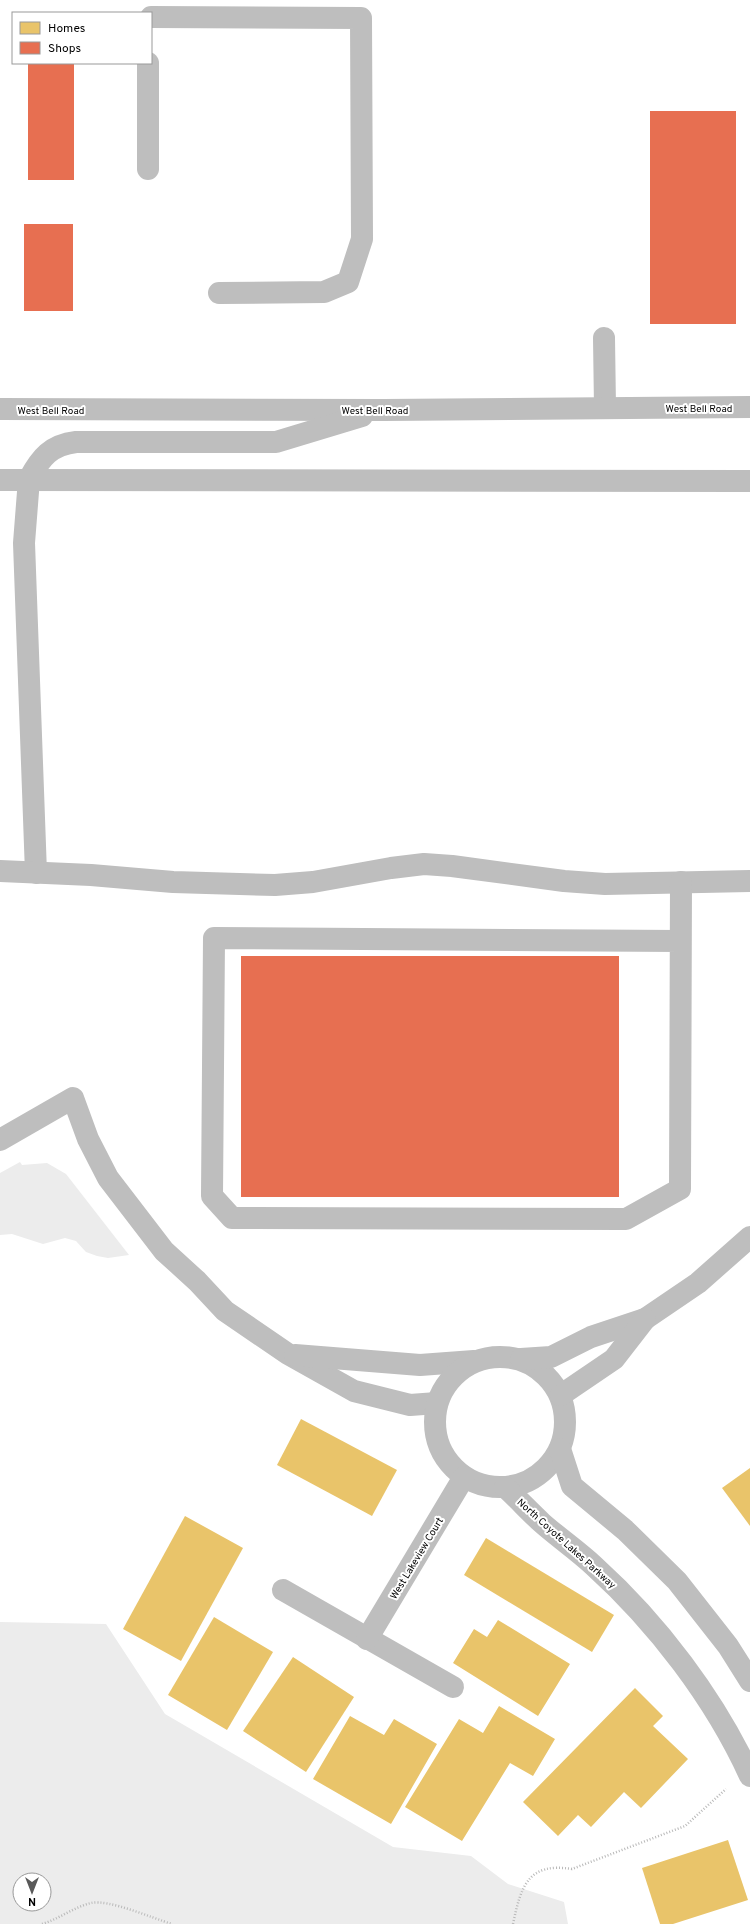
<svg xmlns="http://www.w3.org/2000/svg" width="750" height="1924" font-family="Overpass,sans-serif">
<rect width="100%" height="100%" fill="#fff"/>
<g fill="#ececec" fill-rule="evenodd">
<polygon points="20,1162 22,1165 47,1163 66,1174 129,1255 108,1258 97,1256 86,1252 76,1241 65,1238 43,1244 12,1234 0,1235 0,1173"/>
<path d="M0,1622L106,1624L165,1714L393,1847L471,1856L508,1884L564,1902L568,1924H0ZM20,1880H44V1904H20Z"/>
</g>
<g fill="#e9c46a">
<polygon points="301,1419 397,1470 372,1516 277,1465"/>
<polygon points="750,1468 750,1526 722,1488"/>
<polygon points="185,1516 243,1548 181,1661 123,1629"/>
<polygon points="486,1538 614,1615 592,1652 464,1575"/>
<polygon points="214,1617 273,1652 227,1730 168,1695"/>
<polygon points="498,1620 570,1664 538,1716 453,1663 474,1629 487,1637"/>
<polygon points="293,1657 354,1697 306,1772 243,1731"/>
<polygon points="635,1688 663,1716 653,1726 688,1759 641,1808 624,1792 591,1827 578,1815 558,1836 523,1802"/>
<polygon points="499,1706 555,1739 533,1776 510,1763 462,1841 405,1807 459,1719 483,1733"/>
<polygon points="350,1716 384,1735 394,1719 437,1744 391,1824 313,1779"/>
<polygon points="728,1840 748,1900 673,1924 660,1924 642,1868"/>
</g>
<g fill="#e76f51">
<rect x="28" y="63" width="46" height="117"/>
<rect x="650" y="111" width="86" height="213"/>
<rect x="24" y="224" width="49" height="87"/>
<rect x="241" y="956" width="378" height="241"/>
</g>
<g fill="none" stroke-linecap="round" stroke-linejoin="round">
<g stroke="#b9b9b9" stroke-width="2.5" stroke-dasharray="1 2" stroke-linecap="butt">
<path d="M42,1924C59,1919 74,1907 91,1903C109,1899 152,1918 172,1924"/>
<path d="M513,1924C521,1886 528,1862 572,1869L685,1826L726,1789"/>
</g>
<g stroke="#bebebe" stroke-width="22">
<polyline points="151,17 361,18 362,239 348,282 324,292 219,293"/>
<polyline points="148,63 148,169"/>
<polyline points="604,338 605,408"/>
<polyline points="29,479 24,543 36,873"/>
<polyline points="0,871 91,875 173,882 275,885 313,882 391,868 424,864 452,866 564,881 605,884 750,881"/>
<polyline points="680,941 214,938 212,1196 232,1218 626,1219 680,1189 681,882"/>
<polyline points="0,1140 73,1098 88,1139 108,1178 164,1251 197,1281 225,1311 288,1354 354,1391 410,1405 437,1403"/>
<polyline points="295,1355 420,1365 474,1361"/>
<circle cx="500" cy="1422" r="65"/>
<polyline points="521,1359 551,1357 591,1337 645,1319 698,1283 750,1237"/>
<polyline points="561,1395 614,1359 645,1319"/>
<polyline points="560,1449 572,1486 625,1530 677,1581 728,1646 750,1681"/>
<path d="M505,1487C518,1499 530,1512 542,1523C559,1538 578,1551 594,1566C657,1623 715,1699 750,1776"/>
<polyline points="283,1590 453,1687"/>
<polyline points="367,1639 464,1477"/>
</g>
<g stroke="#bebebe" stroke-width="22">
<polyline points="0,409 384,410 750,407"/>
<path d="M29,479C41,457 51,445 76,442H276L362,416"/>
<polyline points="0,480 750,481"/>
</g>
</g>
<g text-anchor="middle" stroke-width="4" stroke-linejoin="round" paint-order="stroke">
<g font-size="10" fill="#000" stroke="#fff">
<text x="699" y="412">West Bell Road</text>
<text x="51" y="414">West Bell Road</text>
<text x="375" y="414">West Bell Road</text>
<text transform="translate(567 1543) rotate(42)" y="4">North Coyote Lakes Parkway</text>
<text transform="translate(416 1558) rotate(-59)" y="4">West Lakeview Court</text>
</g>
</g>
<rect x="12" y="12" width="140" height="52" fill="#ffffff" stroke="#999999"/>
<rect x="20" y="22" width="20" height="12" fill="#e9c46a" stroke="#999999"/>
<text x="48" y="32" font-size="12" fill="#000000">Homes</text>
<rect x="20" y="42" width="20" height="12" fill="#e76f51" stroke="#999999"/>
<text x="48" y="52" font-size="12" fill="#000000">Shops</text>
<g transform="translate(32 1892) rotate(180)"><circle r="19" fill="#ffffff" stroke="#999999"/>
<path d="M0-3L7 15L0 10L-7 15Z" fill="#595959"/>
<text y="-6" font-size="11" font-weight="bold" text-anchor="middle" fill="#000000">N</text>
</g>
</svg>
